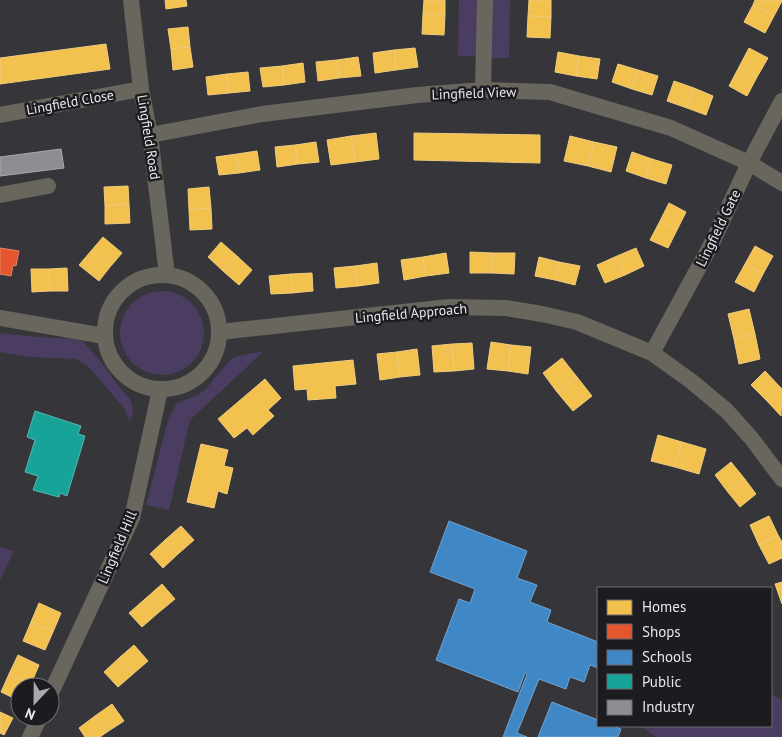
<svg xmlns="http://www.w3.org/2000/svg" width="782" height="737" font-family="'PT Sans',sans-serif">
<rect width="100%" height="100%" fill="#36353a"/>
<g fill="#4b3d62">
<polygon points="459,0 478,0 476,56 458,56"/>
<polygon points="492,0 510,0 509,58 491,58"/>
<circle cx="162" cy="333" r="42"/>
<polygon points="0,333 37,337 74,339 83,342 101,362 120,388 130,399 132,404 133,412 130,421 124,408 88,366 76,359 30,357 0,352"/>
<polygon points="264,351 190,420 169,510 146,505 169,417 177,403 196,396 205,390 230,360 237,356"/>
<polygon points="0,547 14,551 0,580"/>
<polygon points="771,693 782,701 782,737 656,737 643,727 645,726 771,726"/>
</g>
<g fill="#f2c14e" stroke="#efcc7e">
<polygon points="165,0 186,0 187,6 166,9"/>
<polygon points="424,0 445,0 445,15 423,14"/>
<polygon points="529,0 551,0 551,17 528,16"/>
<polygon points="755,0 782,0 782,1 774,16 753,5"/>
<polygon points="753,5 774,16 765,33 744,22"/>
<polygon points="423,14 445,15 444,35 422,34"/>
<polygon points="528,16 551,17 550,38 527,37"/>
<polygon points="188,27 190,47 171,49 168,29"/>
<polygon points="106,44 110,69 0,84 0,58"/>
<polygon points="190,47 193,67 173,70 171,49"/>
<polygon points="415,48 418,67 396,70 394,50"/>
<polygon points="749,48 768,58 757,77 739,67"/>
<polygon points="394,50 396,70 375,73 373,53"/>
<polygon points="558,52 579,56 576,76 555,72"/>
<polygon points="579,56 600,59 597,79 576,76"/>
<polygon points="358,57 361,76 339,78 337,60"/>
<polygon points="337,60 339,78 318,81 316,62"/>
<polygon points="303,63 305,82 284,85 282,66"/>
<polygon points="618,64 638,70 632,89 612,82"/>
<polygon points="282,66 284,85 263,87 260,68"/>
<polygon points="739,67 757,77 747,96 729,86"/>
<polygon points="638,70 658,76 652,95 632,89"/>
<polygon points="248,72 250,91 229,93 227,74"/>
<polygon points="227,74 229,93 208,95 206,77"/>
<polygon points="674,81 694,88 687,108 667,101"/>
<polygon points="694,88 713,96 706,115 687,108"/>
<polygon points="376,133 379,159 355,162 351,136"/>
<polygon points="414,133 540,135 540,163 414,160"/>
<polygon points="351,136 355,162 331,165 327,140"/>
<polygon points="570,136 594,142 588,166 564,161"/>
<polygon points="316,142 319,162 298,164 295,145"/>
<polygon points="594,142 617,147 611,172 588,166"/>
<polygon points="295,145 298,164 277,167 275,147"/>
<polygon points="257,151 260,170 239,173 237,154"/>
<polygon points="632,152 652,159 646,178 626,171"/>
<polygon points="237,154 239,173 219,175 216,157"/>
<polygon points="652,159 672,165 666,184 646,178"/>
<polygon points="128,186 129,204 105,206 104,187"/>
<polygon points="209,187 211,208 189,210 188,189"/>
<polygon points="669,203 686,212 677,230 660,221"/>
<polygon points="129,204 130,223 105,224 105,206"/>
<polygon points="211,208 212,229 190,230 189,210"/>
<polygon points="660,221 677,230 668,248 650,240"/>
<polygon points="103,237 122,253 110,267 91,251"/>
<polygon points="221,242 237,256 223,271 208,257"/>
<polygon points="755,246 773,256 763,274 745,264"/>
<polygon points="636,248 644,266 625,275 617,256"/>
<polygon points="91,251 110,267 99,281 79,265"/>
<polygon points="470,252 493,253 492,273 470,273"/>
<polygon points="446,253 449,273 426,276 423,257"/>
<polygon points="493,253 515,253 514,274 492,273"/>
<polygon points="237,256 252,270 239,285 223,271"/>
<polygon points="617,256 625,275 605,283 597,265"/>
<polygon points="423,257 426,276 404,280 401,260"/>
<polygon points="539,257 559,262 555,280 535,276"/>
<polygon points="559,262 580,266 575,285 555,280"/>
<polygon points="377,263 379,283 358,286 355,266"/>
<polygon points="745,264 763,274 754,292 735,282"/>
<polygon points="355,266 358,286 336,288 334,268"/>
<polygon points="67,268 68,291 50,291 49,269"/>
<polygon points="31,269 49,269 50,291 32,292"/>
<polygon points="312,273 313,291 292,293 291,274"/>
<polygon points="291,274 292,293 271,294 269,276"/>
<polygon points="749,309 755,334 734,339 728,314"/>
<polygon points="755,334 760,359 739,364 734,339"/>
<polygon points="491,342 511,345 508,371 487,369"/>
<polygon points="472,343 474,369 454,371 452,344"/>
<polygon points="452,344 454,371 434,372 432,346"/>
<polygon points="511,345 531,347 528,374 508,371"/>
<polygon points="417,349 420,375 400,377 397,352"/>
<polygon points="397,352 400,377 380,380 377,354"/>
<polygon points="562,358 577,377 557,392 543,373"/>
<polygon points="353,360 356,384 335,386 336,398 308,400 307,389 295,390 293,366"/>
<polygon points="765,371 780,387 766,400 751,385"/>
<polygon points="577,377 592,396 573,411 557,392"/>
<polygon points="265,379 281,398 268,410 274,416 253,435 247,428 234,438 218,419"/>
<polygon points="780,387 782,389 781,416 766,400"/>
<polygon points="658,435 682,442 675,467 651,461"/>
<polygon points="682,442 706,449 699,474 675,467"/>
<polygon points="201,444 228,450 224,466 233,468 227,494 218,491 214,508 187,502"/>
<polygon points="731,462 744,478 727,491 715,475"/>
<polygon points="744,478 756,494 740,507 727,491"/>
<polygon points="769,516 778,535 759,545 750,525"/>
<polygon points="181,526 194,540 178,554 165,540"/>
<polygon points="778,535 782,542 782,558 769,564 759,545"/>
<polygon points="165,540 178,554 163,568 150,554"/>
<polygon points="782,582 782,604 775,584"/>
<polygon points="162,584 175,599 158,613 145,599"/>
<polygon points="145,599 158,613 142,627 129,613"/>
<polygon points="39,603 61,613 53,632 31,622"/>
<polygon points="31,622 53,632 45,650 23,641"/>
<polygon points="134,645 148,661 133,674 119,658"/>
<polygon points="18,655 39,665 31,684 9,674"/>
<polygon points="119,658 133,674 118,687 104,672"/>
<polygon points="9,674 31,684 29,687 20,687 20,701 1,692"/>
<polygon points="112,704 124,721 107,732 95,716"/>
<polygon points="0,712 13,718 4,735 0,733"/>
<polygon points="95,716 107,732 100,737 85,737 79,728"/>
</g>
<polygon fill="#e4572e" stroke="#e68268" points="0,248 19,251 16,266 13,265 11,276 0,274"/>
<g fill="#3f88c5" stroke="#72a4d1">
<polygon points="449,521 527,551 517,578 537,585 530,602 551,610 547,622 598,642 598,668 590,665 584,682 570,677 566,689 539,679 517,733 527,737 503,737 527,674 525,673 518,692 436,660 459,599 470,603 475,589 430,572"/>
<polygon points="552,702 598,720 598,726 614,726 621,729 618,737 538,737"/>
</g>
<polygon fill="#17a398" stroke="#56b7b2" points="35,411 81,426 78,434 85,436 67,496 60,493 59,497 33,490 38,476 25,472 35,440 27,437"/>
<polygon fill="#8d8d92" stroke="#a9a8ae" points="61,149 64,168 0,176 0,157"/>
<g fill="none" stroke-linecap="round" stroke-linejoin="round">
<g stroke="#69665d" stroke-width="16">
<polyline points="131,0 141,89 150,135 167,275"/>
<polyline points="483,90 485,0"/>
<polyline points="0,115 141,89"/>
<polyline points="150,135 262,114 417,95 483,90 550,92 671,128 749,163 782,183"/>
<polyline points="0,195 48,186"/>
<circle cx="162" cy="332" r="57"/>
<polyline points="0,318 104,336"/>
<polyline points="220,332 449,307 506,308 542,314 577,322 652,353 691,381 727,411 752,439 782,479"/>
<polyline points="652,353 712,243 749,163 782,101"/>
<polyline points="50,695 132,518 160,390"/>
<polyline points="30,737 40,717"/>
</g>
</g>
<g text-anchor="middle" stroke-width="5" stroke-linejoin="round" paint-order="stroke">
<g font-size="14" fill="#e9e6ee" stroke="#1c1b20">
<text transform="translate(474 93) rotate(-2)" y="5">Lingfield View</text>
<text transform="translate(70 102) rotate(-10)" y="5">Lingfield Close</text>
<text transform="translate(149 137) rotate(81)" y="5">Lingfield Road</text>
<text transform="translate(718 228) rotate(-64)" y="5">Lingfield Gate</text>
<text transform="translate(411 313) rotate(-5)" y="5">Lingfield Approach</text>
<text transform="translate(117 547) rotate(-67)" y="5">Lingfield Hill</text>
</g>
</g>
<rect x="597" y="587" width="175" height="140" fill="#1c1b20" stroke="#6e6c72"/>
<rect x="607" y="600" width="25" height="15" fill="#f2c14e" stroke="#6e6c72"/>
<text x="642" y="612" font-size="15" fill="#e9e6ee">Homes</text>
<rect x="607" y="624" width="25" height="15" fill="#e4572e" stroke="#6e6c72"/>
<text x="642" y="637" font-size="15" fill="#e9e6ee">Shops</text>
<rect x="607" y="650" width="25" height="15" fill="#3f88c5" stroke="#6e6c72"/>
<text x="642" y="662" font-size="15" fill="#e9e6ee">Schools</text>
<rect x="607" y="674" width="25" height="15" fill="#17a398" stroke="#6e6c72"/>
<text x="642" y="687" font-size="15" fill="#e9e6ee">Public</text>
<rect x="607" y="700" width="25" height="15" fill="#8d8d92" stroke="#6e6c72"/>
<text x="642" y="712" font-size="15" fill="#e9e6ee">Industry</text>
<g transform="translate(35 702) rotate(202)"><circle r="24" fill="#1c1b20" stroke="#6e6c72"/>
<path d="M0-4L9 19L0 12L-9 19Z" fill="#aaa8af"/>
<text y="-8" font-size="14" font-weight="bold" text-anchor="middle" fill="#e9e6ee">N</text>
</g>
</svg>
